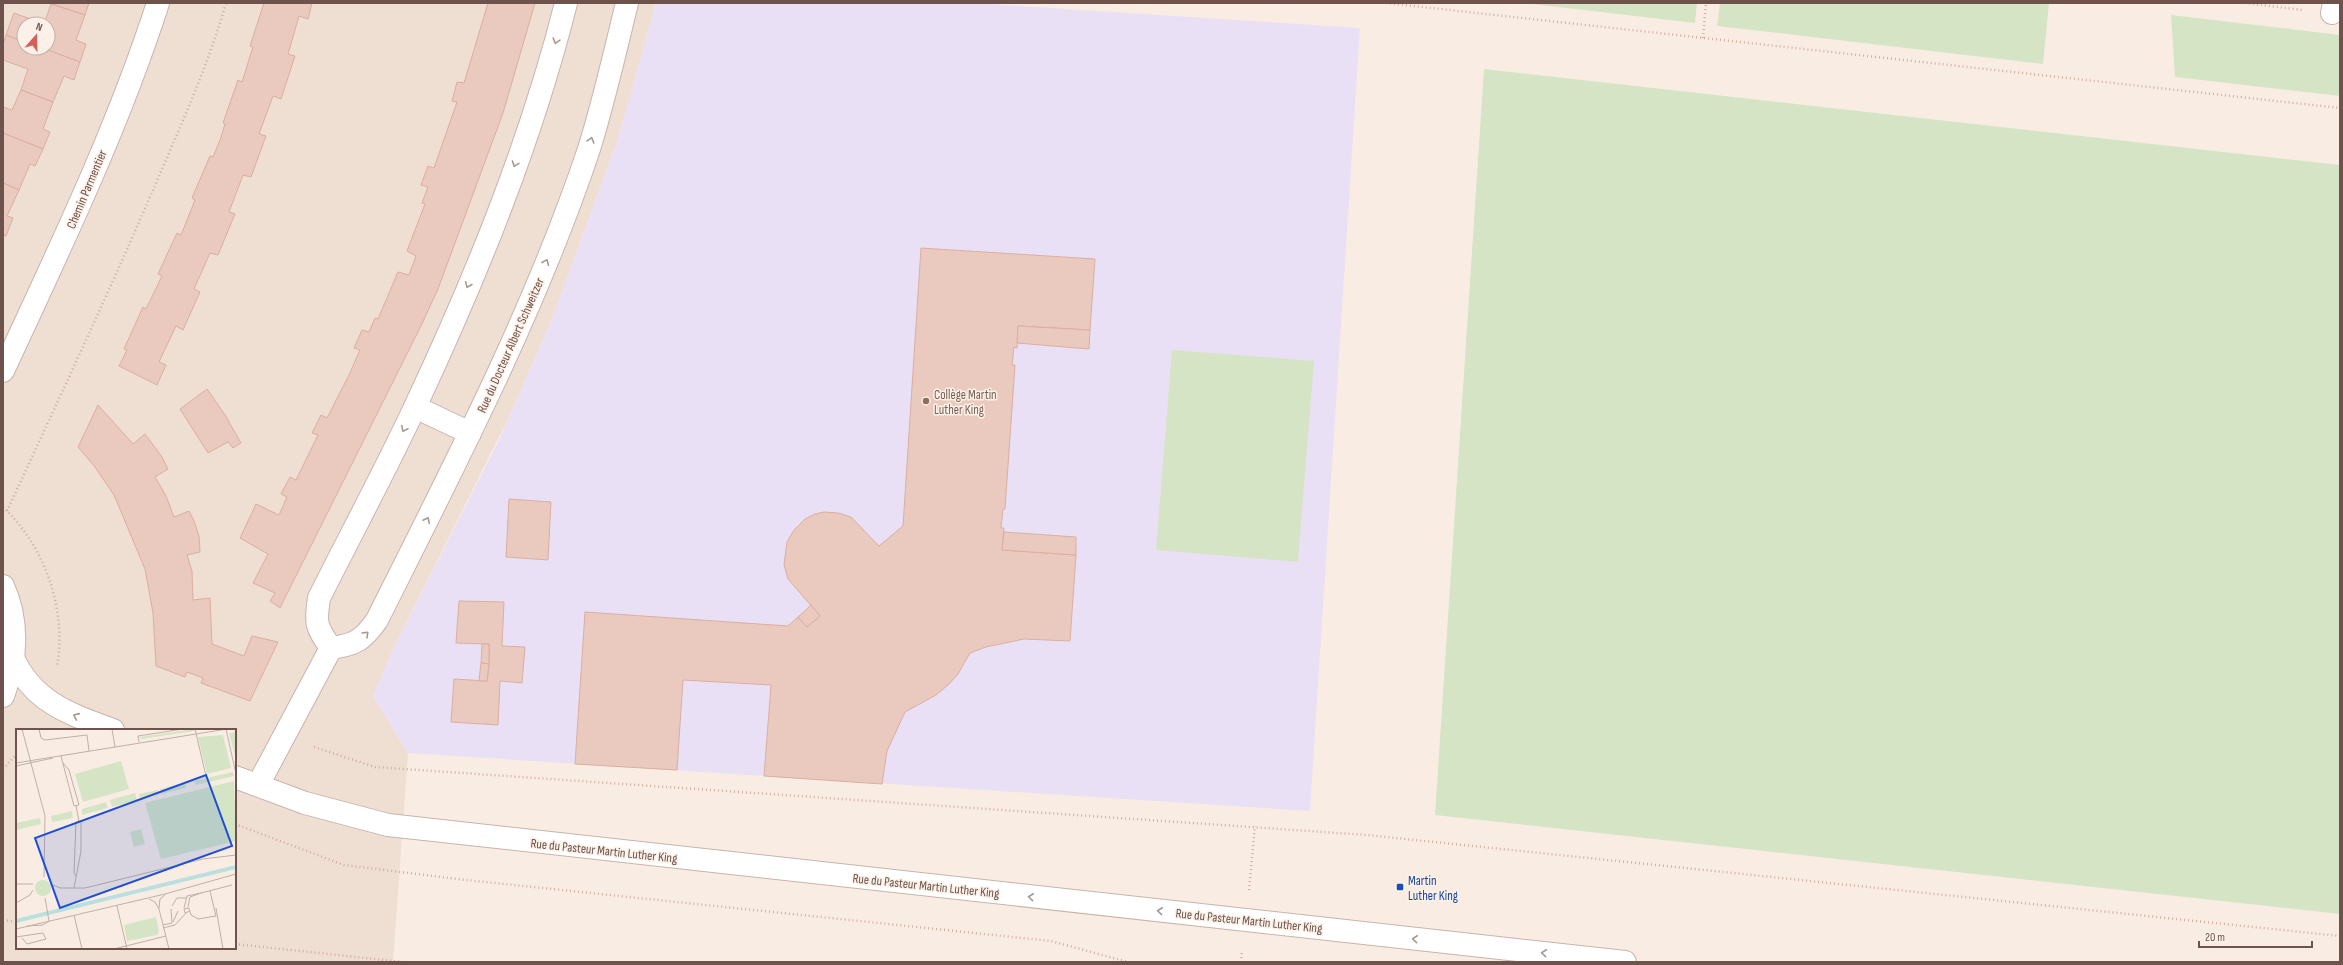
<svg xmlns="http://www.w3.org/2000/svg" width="2343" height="965" font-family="'Sofia Sans Condensed',sans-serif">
<rect width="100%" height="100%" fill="#f9ede3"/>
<path fill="#efded2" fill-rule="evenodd" d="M3,3H656L618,139L551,322L508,419L398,639L373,696L408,753L393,962L3,961ZM24,24H48V48H24ZM17,730H235V948H17Z"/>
<polygon fill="#eae0f5" points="656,3 973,3 1360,28 1310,811 408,753 373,696 398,639 497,444 551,322 618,139"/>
<g fill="#d5e4c4">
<polygon points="1523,3 1697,3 1695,23"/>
<polygon points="1720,3 2049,3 2043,64 1717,26"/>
<polygon points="2171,15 2340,35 2340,96 2175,77"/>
<polygon points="1484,69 2340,165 2340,914 1435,815"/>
<polygon points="1172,350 1314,361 1298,562 1156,550"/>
</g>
<g fill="#eac9be" stroke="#dbaea1">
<polygon points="49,3 89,3 85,15"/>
<polygon points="264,3 312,3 308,19 299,16 288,54 295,56 281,99 273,96 259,134 266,136 251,177 243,175 229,212 235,214 218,255 210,253 194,289 200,292 183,330 176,326 159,362 166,365 157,385 119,366 127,350 124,349 143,307 146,309 162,276 158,274 177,233 181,235 195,200 192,198 210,156 213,157 220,140 225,124 223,123 238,80 242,82 253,47 250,46"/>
<polygon points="488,3 535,3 503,113 438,289 420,328 280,608 270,601 275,593 253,583 268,554 240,538 256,504 279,515 287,497 281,494 290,477 296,480 318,435 312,433 321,415 327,418 349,375 360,350 354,348 362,330 369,332 375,318 378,319 398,272 409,275 416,256 407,251 425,204 422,203 428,187 421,185 428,166 434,168 457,102 452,101 457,82 464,83"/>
<polygon points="51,4 85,15 76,40 86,44 80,62 42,48 48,48 48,24 24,24 24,42 6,35 14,13 44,24"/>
<polygon points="6,35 24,42 24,48 42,48 80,62 74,80 64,76 53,102 21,90 28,69 3,60 3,45"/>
<polygon points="21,90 53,102 43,129 50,132 43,149 3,133 3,107 12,110"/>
<polygon points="3,133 43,149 35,166 30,164 19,190 3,183"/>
<polygon points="3,183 19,190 7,216 13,218 6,236 3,235"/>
<polygon points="921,248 1095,259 1090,330 1018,326 1017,348 1014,347 1012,365 1015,365 1005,509 1003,509 1001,528 1004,528 1002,550 1076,555 1070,641 1024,639 986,647 970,653 958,674 948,685 936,695 905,712 887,751 882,784 764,776 771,685 683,680 677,770 575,764 585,612 788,626 798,617 807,627 820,616 788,579 784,565 787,542 794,530 805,519 815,514 824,512 838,513 851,517 879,546 903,526"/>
<polygon points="1018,326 1090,330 1089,349 1017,343"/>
<polygon points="207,389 225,415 241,443 233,448 228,442 208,453 180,409"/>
<polygon points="98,405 133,444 145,434 162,457 168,469 155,477 166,496 174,517 189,511 194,521 199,536 200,552 187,555 192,571 193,600 210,598 212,644 244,656 252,636 278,642 250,701 201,683 203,678 187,672 185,677 156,666 153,613 145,569 114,495 95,467 78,447"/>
<polygon points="509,499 551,502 548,560 506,557"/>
<polygon points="1004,532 1076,537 1076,555 1002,550"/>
<polygon points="459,601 504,602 502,646 525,647 522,683 500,681 498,725 451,722 454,679 487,681 489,664 489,644 456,643"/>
<polygon points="811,605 820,616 807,627 798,617"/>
<polygon points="482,644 489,644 489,664 481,663"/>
<polygon points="481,663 489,664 487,681 479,681"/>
</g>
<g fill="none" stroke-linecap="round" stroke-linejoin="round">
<g stroke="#c8b4ab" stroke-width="24">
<polyline id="pedestrian" points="2332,13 2334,3"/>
</g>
<g stroke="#c8b4ab" stroke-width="24">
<g id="minor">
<polyline points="415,407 470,433"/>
<path d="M331,648C355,645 363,640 377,620C454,466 534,313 589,149C604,101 615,52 627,3"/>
<path d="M331,648C316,627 315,624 319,598C351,534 385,471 415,407C476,277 531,142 566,3"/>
<polyline points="258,785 331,648"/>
</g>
</g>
<g stroke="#c8b4ab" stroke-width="24">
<g id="tertiary">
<path d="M3,371C59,250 117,130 158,3"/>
<path d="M3,586C19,621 17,660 3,696"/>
<path d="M13,658C34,703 70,714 113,730"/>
<polyline points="235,777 305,803 388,825 1625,962"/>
</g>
</g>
<g stroke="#cfada2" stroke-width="2.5" stroke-dasharray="1 3" stroke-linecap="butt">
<polyline points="1386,3 2340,108"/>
<polyline points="2245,3 2302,10"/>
<polyline points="1703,38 1706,3"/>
<path d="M3,507C45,547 67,609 57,666"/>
<path d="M7,511C55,407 104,303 150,197C177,134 207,69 226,3"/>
<polyline points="314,747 375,767 1367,835 2340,936"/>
<polyline points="3,769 17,754"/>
<polyline points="235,824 344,865 466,880 1051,941 1128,962"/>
<polyline points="1249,890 1255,826"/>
<polyline points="3,920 17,922"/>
<polyline points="235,944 403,962"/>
<polyline points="1241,962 1242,951"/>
</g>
<use href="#pedestrian" stroke="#fff" stroke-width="22"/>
<use href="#minor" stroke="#fff" stroke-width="22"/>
<use href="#tertiary" stroke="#fff" stroke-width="22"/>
</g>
<defs><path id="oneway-chevron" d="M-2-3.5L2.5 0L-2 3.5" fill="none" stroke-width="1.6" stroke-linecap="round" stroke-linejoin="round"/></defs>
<g stroke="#a79894">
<use href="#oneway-chevron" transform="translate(556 41) rotate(106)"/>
<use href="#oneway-chevron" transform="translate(591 140) rotate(-74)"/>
<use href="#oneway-chevron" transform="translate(515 164) rotate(110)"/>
<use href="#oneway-chevron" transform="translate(546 262) rotate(-68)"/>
<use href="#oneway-chevron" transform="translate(468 285) rotate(113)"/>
<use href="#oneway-chevron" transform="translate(404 429) rotate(117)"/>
<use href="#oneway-chevron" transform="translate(427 520) rotate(-63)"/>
<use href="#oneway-chevron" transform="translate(366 634) rotate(-45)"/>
<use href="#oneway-chevron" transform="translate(76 716) rotate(-156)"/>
<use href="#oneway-chevron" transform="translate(1031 897) rotate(-174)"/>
<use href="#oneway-chevron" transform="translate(1160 911) rotate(-174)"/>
<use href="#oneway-chevron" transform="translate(1415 939) rotate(-174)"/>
<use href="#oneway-chevron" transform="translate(1544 953) rotate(-174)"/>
</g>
<circle fill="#8d6e63" stroke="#fcf1e8" stroke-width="1.5" cx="926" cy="401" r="4"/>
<rect fill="#1a4fb4" stroke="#fcf1e8" stroke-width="1.5" x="1396" y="883" width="8" height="8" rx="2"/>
<g text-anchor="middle" stroke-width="3" stroke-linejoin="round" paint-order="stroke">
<g font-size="13" fill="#6d534c" stroke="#fcf1e8">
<text transform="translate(86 189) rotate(-67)" y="5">Chemin Parmentier</text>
<text transform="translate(510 345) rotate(-66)" y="5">Rue du Docteur Albert Schweitzer</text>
<text transform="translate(604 850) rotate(6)" y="5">Rue du Pasteur Martin Luther King</text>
<text transform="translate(926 885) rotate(6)" y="5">Rue du Pasteur Martin Luther King</text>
<text transform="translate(1249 920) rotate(6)" y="5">Rue du Pasteur Martin Luther King</text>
</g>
<g font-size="13" fill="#785e54" stroke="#fcf1e8" text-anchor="start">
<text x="934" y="399">Collège Martin<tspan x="934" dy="15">Luther King</tspan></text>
</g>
<g font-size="13" fill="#164399" stroke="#fcf1e8" text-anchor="start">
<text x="1408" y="885">Martin<tspan x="1408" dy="15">Luther King</tspan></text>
</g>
</g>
<g transform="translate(16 729)">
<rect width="220" height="220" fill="#f9ede3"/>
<path d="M178,0V2L125,10L124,8ZM220,3V30L213,4ZM207,6L215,39L191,45L182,8ZM105,32L113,60L67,73L59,45ZM217,43L218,47L180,56L178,52ZM218,52L220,112L145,130L129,74ZM169,54L170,59L145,65L144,60ZM142,61L143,65L124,70L123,65ZM119,64L121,71L96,78L94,71ZM90,73L92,79L66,86V80ZM56,82L57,89L36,93L35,87ZM24,89L25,95L0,101V94ZM125,100L129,115L118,118L114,103ZM19 159a8 8 0 1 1 16 0a8 8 0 1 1-16 0ZM140,188L143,203L141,206L111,212L108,196Z" fill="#d5e4c4"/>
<path d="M220,136V140L0,194V190Z" fill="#badfdf"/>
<path fill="none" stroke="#c1afa7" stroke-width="1" d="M6,0L29,87L28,148M23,0L25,9L29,11L71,6L73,22M96,0L99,18M179,0L190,47M210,0L220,45M123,13L122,7L167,0M45,27L58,77L63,76L53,41L47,34M0,34L211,0M0,37L37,29M60,76L63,93M0,155H17M37,156L44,159H69L187,130L220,126M58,159L65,122V92L60,93L58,144L60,147M185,164L216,156M29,169L33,192M133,170L139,173L143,180L153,220M0,174L14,166L17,161M101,177L111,220M156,177L161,169H171M143,179L144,170L149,166M168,179L171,167L185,164L174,168L172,178M200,179L207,220M174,182L169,184L168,180L173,179L175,186L182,190L200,187L194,162M58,186L66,220M157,193L162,182M147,196L156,194L155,180M11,197L27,196L33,192M147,199L159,196L170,184M0,200L149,165L220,145M0,208L27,204L30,210L11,215L6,209M98,220L150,207"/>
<path fill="#1d4ed8" fill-opacity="0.15" stroke="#1d4ed8" stroke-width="2" d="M190,46L216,117L44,179L19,109Z"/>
<rect width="220" height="220" fill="none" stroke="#6d534c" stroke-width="2"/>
</g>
<rect width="2343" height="965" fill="none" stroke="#6d534c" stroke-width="8"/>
<g transform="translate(36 36) rotate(20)"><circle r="19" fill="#fcf1e8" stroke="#c3b2aa"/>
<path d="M0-3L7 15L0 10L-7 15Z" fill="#d46057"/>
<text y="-6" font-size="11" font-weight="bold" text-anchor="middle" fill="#6d534c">N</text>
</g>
<path d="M2199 941v6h113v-6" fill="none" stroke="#6d534c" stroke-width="2"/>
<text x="2205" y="941" font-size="12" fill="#6d534c" stroke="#fcf1e8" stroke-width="3" paint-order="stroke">20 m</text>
</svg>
